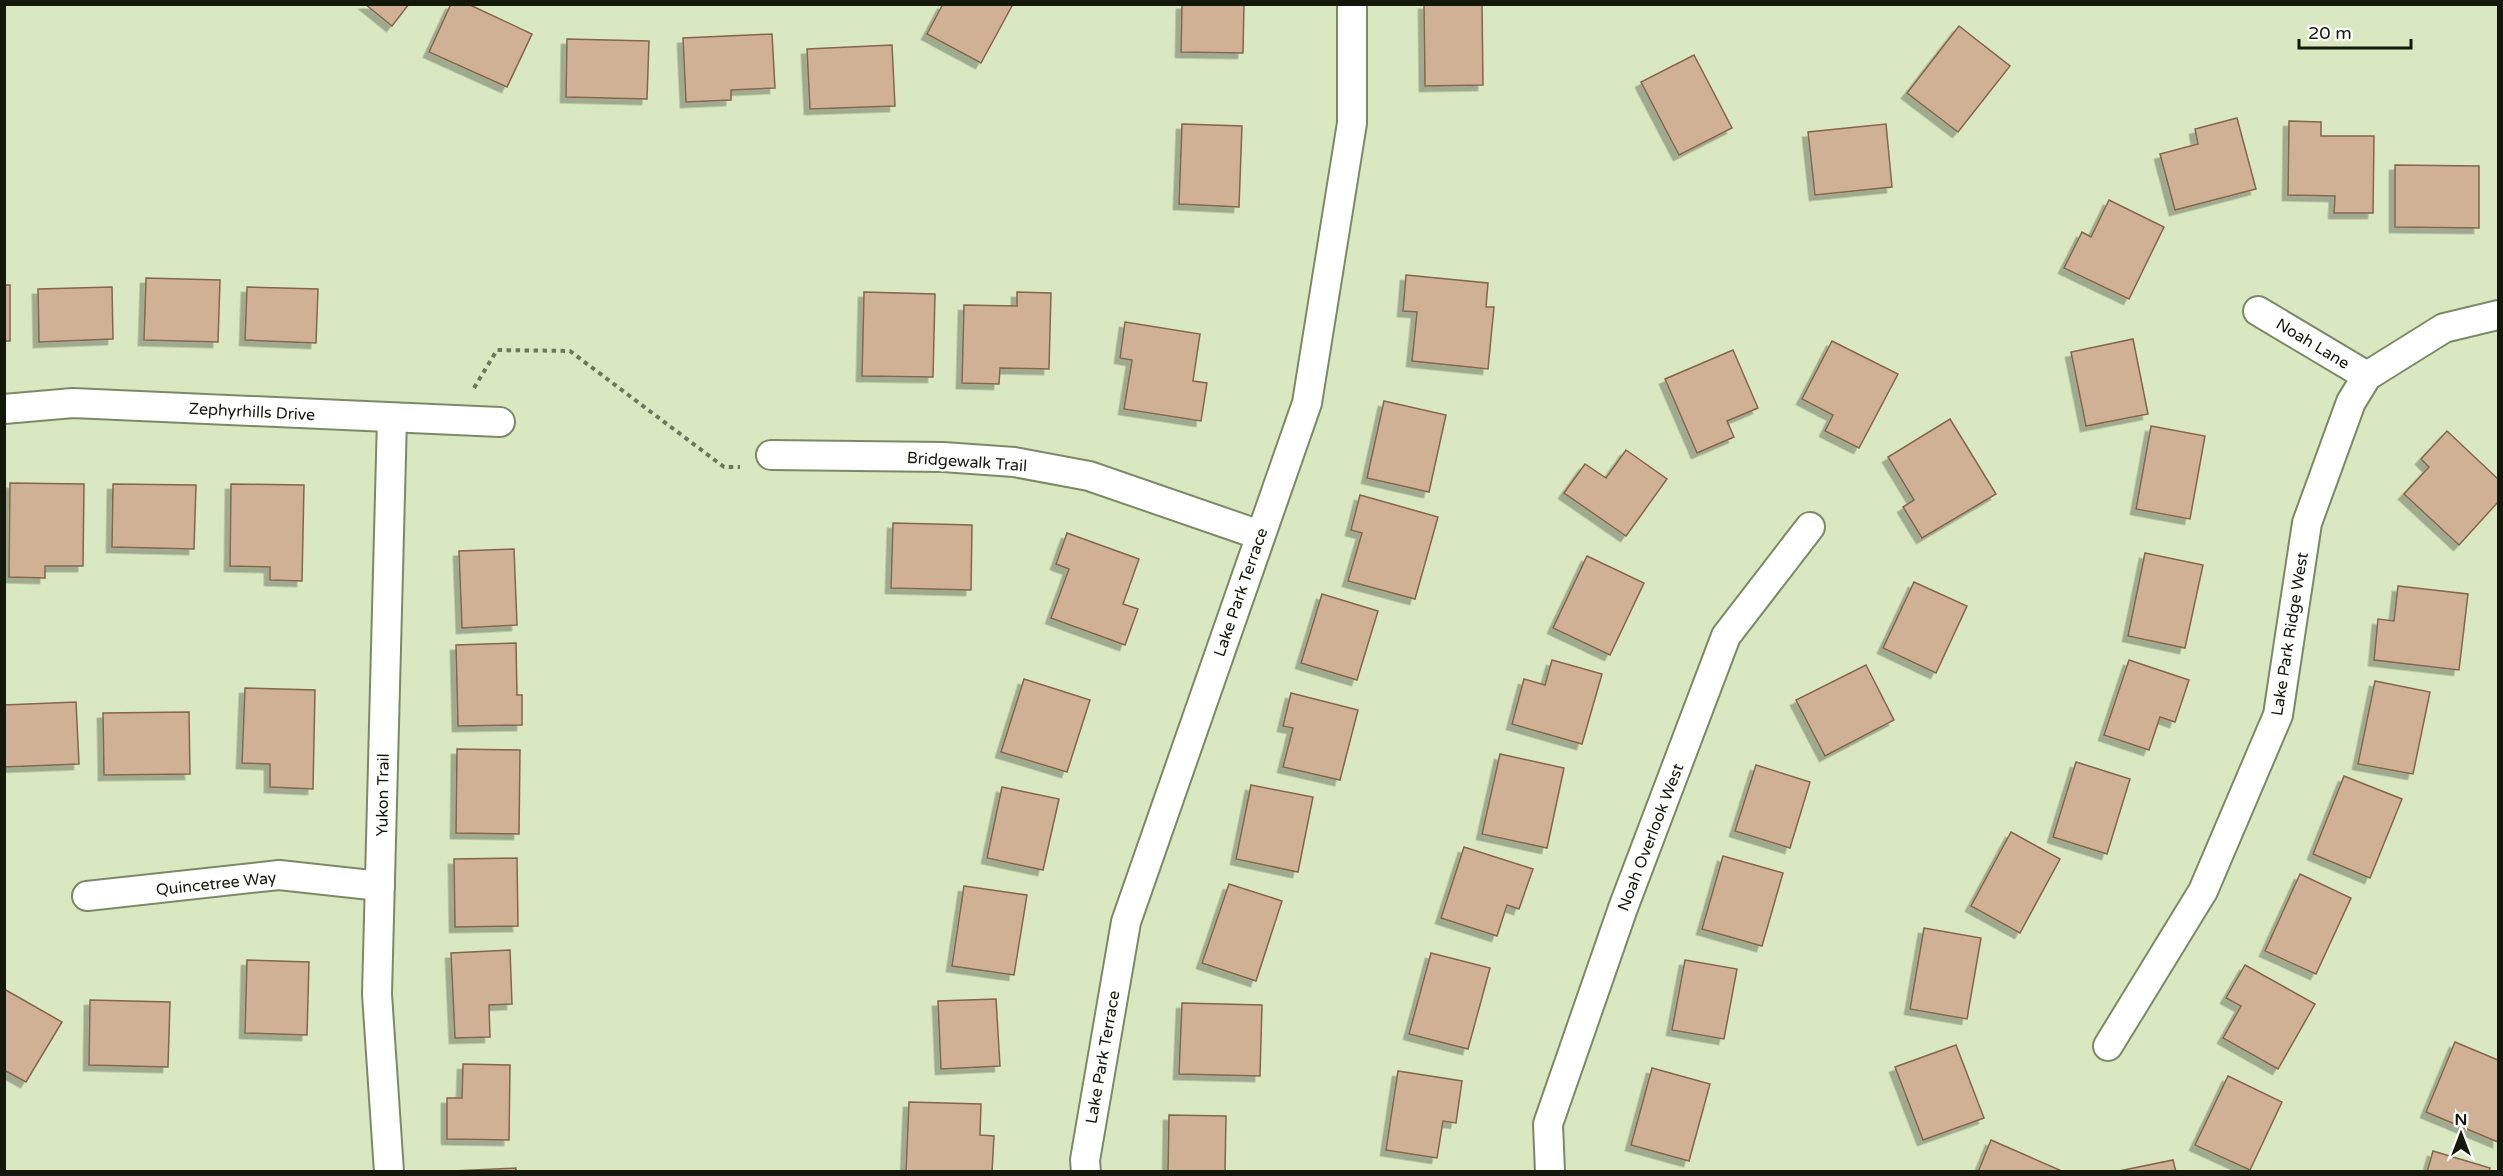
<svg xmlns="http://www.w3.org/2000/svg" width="2503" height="1176" font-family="'Varela Round',sans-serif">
<defs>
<filter id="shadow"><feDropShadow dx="-5.5" dy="5.5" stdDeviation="0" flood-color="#0004"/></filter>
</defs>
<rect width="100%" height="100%" fill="#d9e8c1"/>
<g fill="#d0b195" stroke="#83664c" stroke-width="1.5" filter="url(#shadow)">
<polygon points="365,4 409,4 392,26"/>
<polygon points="451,4 468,4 532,34 507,87 429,52"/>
<polygon points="943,4 1013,4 981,63 927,34"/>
<polygon points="1182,4 1244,4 1243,53 1181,52"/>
<polygon points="1424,4 1482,4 1483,85 1425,86"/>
<polygon points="1959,26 2010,66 1958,132 1907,93"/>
<polygon points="772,34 775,88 731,90 731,100 686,102 683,38"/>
<polygon points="567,39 649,41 647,99 566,97"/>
<polygon points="892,45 895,106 810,109 807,49"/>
<polygon points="1694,55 1732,128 1679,155 1641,82"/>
<polygon points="2237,118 2256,189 2175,210 2160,154 2198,144 2195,129"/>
<polygon points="2289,121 2321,122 2321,136 2374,136 2373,213 2334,213 2335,196 2288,195"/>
<polygon points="1182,124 1242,126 1239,207 1179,204"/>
<polygon points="1886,124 1892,187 1815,195 1808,132"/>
<polygon points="2395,165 2479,166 2479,228 2395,227"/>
<polygon points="2109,200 2164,227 2129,299 2064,268 2082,232 2091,237"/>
<polygon points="1406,275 1488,283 1486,307 1494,307 1488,369 1412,361 1417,312 1403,311"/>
<polygon points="146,278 220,280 218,342 144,340"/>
<rect x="4" y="285" width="6" height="56"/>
<polygon points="112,287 113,339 39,342 38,289"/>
<polygon points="247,287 318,289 316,343 245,340"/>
<polygon points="864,292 935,294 933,377 862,376"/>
<polygon points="1017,292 1051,293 1049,369 1000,368 999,384 962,383 964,305 1017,306"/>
<polygon points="1125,322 1200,334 1193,381 1207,383 1201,421 1124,409 1132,360 1120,358"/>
<polygon points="2133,339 2148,414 2086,426 2071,352"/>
<polygon points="1832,341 1898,374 1859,448 1825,431 1833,415 1802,399"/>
<polygon points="1733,350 1758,408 1727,421 1734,437 1697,453 1665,379"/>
<polygon points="1384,401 1446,415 1429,492 1367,478"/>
<polygon points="1950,419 1996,494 1922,538 1903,507 1914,500 1888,457"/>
<polygon points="2151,426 2205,436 2190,519 2136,509"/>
<polygon points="2447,431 2498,479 2498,502 2459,545 2404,494 2429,467 2421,459"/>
<polygon points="1626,450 1667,479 1626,536 1564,493 1585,464 1606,478"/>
<polygon points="10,483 84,484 83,566 45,566 45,578 9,577"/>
<polygon points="113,484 196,485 194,549 112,547"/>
<polygon points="231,484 304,485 302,581 270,580 270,567 230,566"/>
<polygon points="1360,495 1438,517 1415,599 1348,581 1362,533 1351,530"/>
<polygon points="893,523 972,525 971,590 891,588"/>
<polygon points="1067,533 1139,559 1123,604 1138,609 1125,645 1051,618 1069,569 1056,564"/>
<polygon points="514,549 517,625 462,628 459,551"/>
<polygon points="2145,553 2203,565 2185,648 2128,636"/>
<polygon points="1587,556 1644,583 1610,655 1553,628"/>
<polygon points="1914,582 1967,606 1936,673 1883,648"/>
<polygon points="2398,586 2468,594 2459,670 2374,660 2378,619 2394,621"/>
<polygon points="1322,594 1378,611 1357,680 1301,663"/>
<polygon points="516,643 517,695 522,695 522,725 458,726 456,645"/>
<polygon points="1552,660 1602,674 1582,744 1512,724 1524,679 1545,685"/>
<polygon points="2129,660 2189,680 2175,722 2160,717 2149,750 2104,735"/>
<polygon points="1866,665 1894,720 1825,756 1796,700"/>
<polygon points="1024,679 1090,700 1067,772 1001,752"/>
<polygon points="2375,681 2430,692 2413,774 2358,764"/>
<polygon points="245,688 315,690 313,789 270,787 270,764 242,763"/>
<polygon points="1291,693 1358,710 1340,780 1283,767 1293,728 1283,726"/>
<polygon points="76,702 79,764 4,767 4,705"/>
<polygon points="189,712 190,774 104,775 103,713"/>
<polygon points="457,749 520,750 519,834 456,833"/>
<polygon points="1500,754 1564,768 1547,848 1482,834"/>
<polygon points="2076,762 2130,779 2107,854 2053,837"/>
<polygon points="1756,765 1810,782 1790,848 1735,831"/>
<polygon points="2344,776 2402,799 2370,878 2313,854"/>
<polygon points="1251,785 1313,797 1298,872 1236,859"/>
<polygon points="1002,787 1059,799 1043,870 987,858"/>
<polygon points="2011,832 2060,859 2020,933 1971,906"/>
<polygon points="1464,847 1533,869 1519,909 1507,905 1497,936 1441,918"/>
<polygon points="1723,856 1783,873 1762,946 1702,929"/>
<polygon points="517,858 518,926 455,927 454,859"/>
<polygon points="2300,874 2351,898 2316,974 2265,951"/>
<polygon points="1229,884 1282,901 1256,981 1202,963"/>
<polygon points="964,886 1027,895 1014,975 952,966"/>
<polygon points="1924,928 1981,938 1967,1019 1910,1009"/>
<polygon points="510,950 512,1004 489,1005 490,1037 455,1038 451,953"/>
<polygon points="1431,953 1490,968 1468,1049 1409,1034"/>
<polygon points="247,960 309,962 307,1035 245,1033"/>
<polygon points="1685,960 1737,969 1724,1039 1672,1030"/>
<polygon points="2245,965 2315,1004 2278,1069 2223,1038 2241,1006 2226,998"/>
<polygon points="4,989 62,1022 26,1082 4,1070"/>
<polygon points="996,999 1000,1066 941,1069 938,1001"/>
<polygon points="90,1000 170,1002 168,1067 89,1065"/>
<polygon points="1182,1003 1262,1005 1260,1076 1179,1074"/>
<polygon points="2455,1042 2498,1060 2498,1142 2426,1112"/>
<polygon points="1956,1045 1984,1118 1923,1140 1895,1067"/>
<polygon points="463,1064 510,1065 509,1140 447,1139 447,1098 462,1098"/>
<polygon points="1652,1068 1710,1084 1689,1161 1631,1145"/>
<polygon points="1398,1071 1462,1081 1456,1123 1443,1121 1437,1158 1386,1150"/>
<polygon points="2228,1076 2282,1102 2250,1170 2195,1145"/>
<polygon points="909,1102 981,1104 980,1135 994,1136 992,1172 906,1172"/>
<polygon points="1169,1115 1226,1116 1225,1172 1168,1172"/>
<polygon points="1991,1140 2064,1172 1978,1172"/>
<polygon points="2433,1151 2490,1168 2489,1172 2427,1172"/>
<polygon points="2173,1160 2176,1172 2114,1172"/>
<polygon points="516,1168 516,1172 453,1172 453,1171"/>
</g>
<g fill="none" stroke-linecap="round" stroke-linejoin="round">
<g stroke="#7c8966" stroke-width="32">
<g id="street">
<polyline points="2258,311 2367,376"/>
<polyline points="4,409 73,403 500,422"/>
<polyline points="771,455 943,457 1014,462 1089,476 1260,535"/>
<polyline points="87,896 279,875 380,886"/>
<polyline points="2108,1046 2203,891 2278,715 2307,523 2351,402 2367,376 2444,328 2498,315"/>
<polyline points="389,1172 377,994 392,418"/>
<polyline points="1086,1172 1085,1160 1126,922 1307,403 1352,123 1352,4"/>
<polyline points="1550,1172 1548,1124 1623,908 1726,636 1810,527"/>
</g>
</g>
<polyline stroke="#6d775e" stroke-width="4" stroke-dasharray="4.5 4.5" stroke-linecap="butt" points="474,388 497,350 570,351 724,467 740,467"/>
<use href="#street" stroke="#fff" stroke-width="28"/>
</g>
<g text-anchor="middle" stroke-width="4.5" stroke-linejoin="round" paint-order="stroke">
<g font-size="16" fill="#13180a" stroke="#fff">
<text transform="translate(2313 343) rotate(31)" y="6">Noah Lane</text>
<text transform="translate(252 411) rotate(3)" y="6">Zephyrhills Drive</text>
<text transform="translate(967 461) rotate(4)" y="6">Bridgewalk Trail</text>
<text transform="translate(1240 592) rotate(-71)" y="6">Lake Park Terrace</text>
<text transform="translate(2289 634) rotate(-81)" y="6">Lake Park Ridge West</text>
<text transform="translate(382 795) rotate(-89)" y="6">Yukon Trail</text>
<text transform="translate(1650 837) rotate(-69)" y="6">Noah Overlook West</text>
<text transform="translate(216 883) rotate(-6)" y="6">Quincetree Way</text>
<text transform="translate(1102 1057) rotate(-80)" y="6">Lake Park Terrace</text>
</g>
</g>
<rect width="2503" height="1176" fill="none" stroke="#13180a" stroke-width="12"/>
<g transform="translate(2461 1134)" stroke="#ffffff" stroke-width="4.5" paint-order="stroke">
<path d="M0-4.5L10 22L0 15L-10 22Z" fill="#13180a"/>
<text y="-9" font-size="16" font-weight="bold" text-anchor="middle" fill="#13180a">N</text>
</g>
<path d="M2299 39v9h112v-9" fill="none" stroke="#13180a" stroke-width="3"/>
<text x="2308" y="39" font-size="18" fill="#13180a" stroke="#ffffff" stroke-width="4.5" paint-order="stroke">20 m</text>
</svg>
